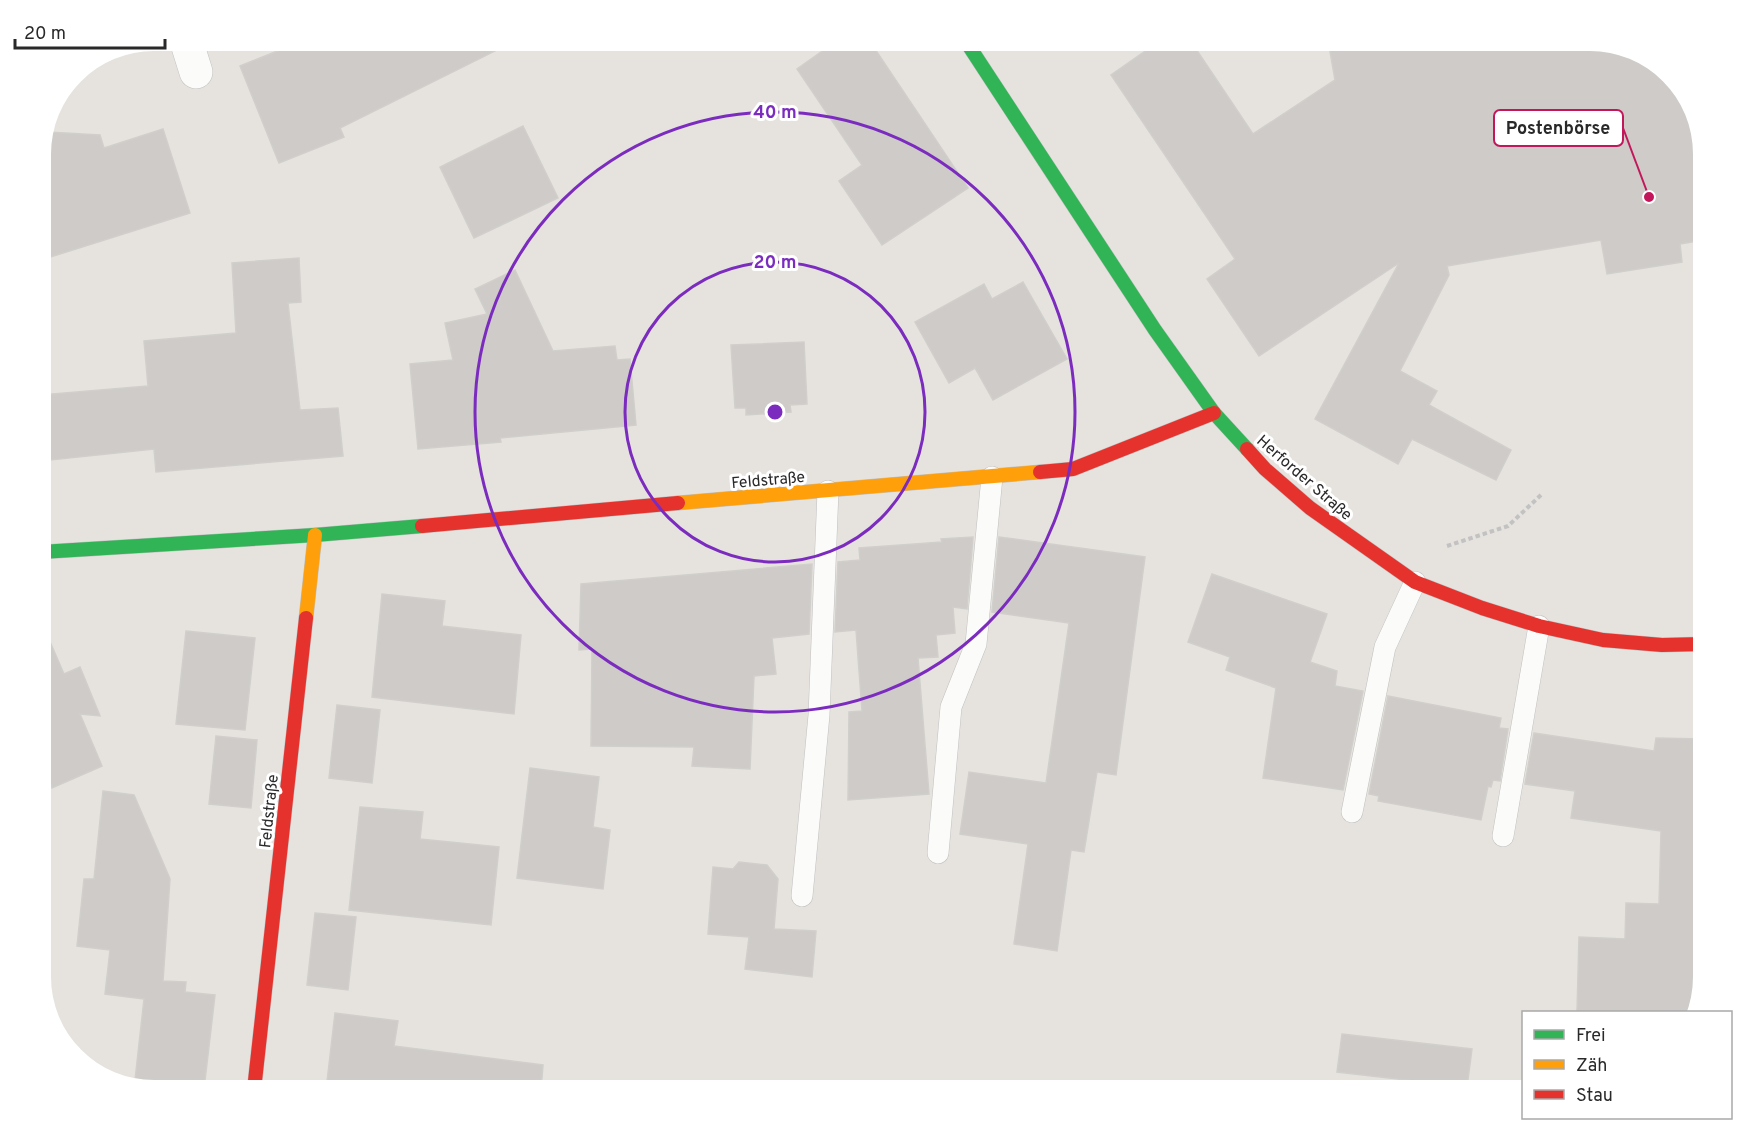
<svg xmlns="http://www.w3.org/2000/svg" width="1744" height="1131" font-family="Overpass,sans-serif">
<rect width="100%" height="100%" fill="#e6e3df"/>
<g fill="#cecbc8" stroke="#d1cfcb" stroke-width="1.5">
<polygon points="305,40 517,40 340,128 344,137 279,163 240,66"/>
<polygon points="838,40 869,40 968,188 882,245 839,181 862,165 797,69"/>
<polygon points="1161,40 1190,40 1253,134 1335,80 1328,40 1590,40 1653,59 1688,98 1703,154 1703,240 1680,244 1682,262 1607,274 1601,240 1447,266 1449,275 1400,371 1437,391 1429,405 1511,450 1496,480 1412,439 1398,464 1315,419 1399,263 1259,356 1207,279 1235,259 1111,75"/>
<polygon points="523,126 558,198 474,238 440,167"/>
<polygon points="163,129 190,213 41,260 41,147 48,132 100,135 104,148"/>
<polygon points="299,258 301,302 288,303 300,410 338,408 343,456 156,472 154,449 41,461 41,395 148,386 144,341 236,333 232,263"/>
<polygon points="515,270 553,351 615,346 617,360 630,359 636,425 500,438 501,442 418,449 410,364 453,360 445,323 487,314 475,289"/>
<polygon points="1023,282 1067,359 993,400 975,368 949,383 915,322 984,284 992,299"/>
<polygon points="804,342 807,404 790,405 791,412 746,415 746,408 735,408 731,345"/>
<polygon points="973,537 967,609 953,607 955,633 936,635 938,657 918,658 929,794 848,800 849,712 862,711 856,630 835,632 838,562 860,560 859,548 942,542 941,539"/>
<polygon points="999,537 1145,557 1116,775 1097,772 1084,852 1071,850 1057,951 1014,944 1028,844 960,834 969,772 1046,783 1069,623 992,612"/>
<polygon points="812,564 809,634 772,638 776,674 754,676 750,769 692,766 694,747 591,746 592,649 579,650 581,584"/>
<polygon points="1212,574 1327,614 1310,662 1337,671 1335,686 1363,691 1343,790 1263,778 1276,688 1226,670 1230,657 1188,642"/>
<polygon points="382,594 445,601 442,626 521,635 514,714 372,697"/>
<polygon points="41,621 64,674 80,667 100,716 80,714 102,766 52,788 41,744"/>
<polygon points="186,631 255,638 245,730 176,724"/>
<polygon points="1388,696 1501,718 1499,728 1508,729 1500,781 1493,780 1491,787 1488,786 1481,820 1378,801 1379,796 1369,794"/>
<polygon points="337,705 380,710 372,783 329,778"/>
<polygon points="1534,733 1654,751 1656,738 1703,739 1703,977 1693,1012 1577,1011 1579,937 1625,939 1626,903 1659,904 1661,831 1571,818 1575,791 1525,784"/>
<polygon points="216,736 257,740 251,808 209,804"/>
<polygon points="530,768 599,777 593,827 610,830 603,889 517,878"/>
<polygon points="103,791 134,795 170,879 163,981 186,982 185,992 215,995 204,1089 135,1080 144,999 105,994 110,950 77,946 84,879 94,879"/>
<polygon points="360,807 423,812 420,839 499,847 491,925 349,910"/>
<polygon points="739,862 767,865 778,879 774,929 816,931 812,977 745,969 749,937 708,934 713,867 733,869"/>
<polygon points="315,913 356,917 348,990 307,985"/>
<polygon points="335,1013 398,1021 394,1046 543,1065 541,1090 326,1090"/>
<polygon points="1342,1034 1472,1049 1467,1087 1337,1072"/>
</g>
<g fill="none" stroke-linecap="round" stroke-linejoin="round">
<g stroke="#c1c0c0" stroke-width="22">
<g id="lane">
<polyline points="1352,812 1385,647 1415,582"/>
<polyline points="1503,836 1539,626"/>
<polyline points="938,853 951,707 976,644 992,477"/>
<polyline points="802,896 819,715 828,491"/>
</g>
</g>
<g stroke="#c1c0c0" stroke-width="34">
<polyline id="street" points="186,40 196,72"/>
</g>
<g stroke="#c1c0c0" stroke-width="15">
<g id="fast">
<polyline points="965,40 1155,330 1214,413 1247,449"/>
<polyline points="41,552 315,535 422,526"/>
</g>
</g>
<g stroke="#c1c0c0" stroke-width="15">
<g id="slow">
<polyline points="678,503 1040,472"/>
<polyline points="306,618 315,535"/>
</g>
</g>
<g stroke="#c1c0c0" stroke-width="15">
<g id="jam">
<polyline points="1247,449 1265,469 1310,508 1415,582 1482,608 1539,626 1603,640 1662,645 1703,644"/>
<polyline points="1040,472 1073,469 1214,413"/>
<polyline points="422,526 678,503"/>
<polyline points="254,1090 306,618"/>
</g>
</g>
<g stroke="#c3c2c2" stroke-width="4" stroke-dasharray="4.5 3" stroke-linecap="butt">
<polyline points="1696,241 1703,289"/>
<polyline points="1447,546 1508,526 1541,495"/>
</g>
<use href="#lane" stroke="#fbfbfa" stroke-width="21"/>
<use href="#street" stroke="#fbfbfa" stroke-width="33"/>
<use href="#fast" stroke="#30b455" stroke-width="14"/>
<use href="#slow" stroke="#ff9f0a" stroke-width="14"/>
<use href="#jam" stroke="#e5322d" stroke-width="14"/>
</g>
<g fill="none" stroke="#7b2cbf" stroke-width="3">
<circle cx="775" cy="412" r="150"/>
<circle cx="775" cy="412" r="300"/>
</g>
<g text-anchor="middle" stroke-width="6" stroke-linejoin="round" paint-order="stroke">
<g font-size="16" fill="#292929" stroke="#fff">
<text transform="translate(1305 477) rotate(41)" y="6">Herforder Straße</text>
<text transform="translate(768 479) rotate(-5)" y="6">Feldstraße</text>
<text transform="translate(268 811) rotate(-84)" y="6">Feldstraße</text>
</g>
</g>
<path d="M0 0H1744V1131H0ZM154 51H1590A103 103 0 0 1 1693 154V977A103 103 0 0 1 1590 1080H154A103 103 0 0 1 51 977V154A103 103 0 0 1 154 51Z" fill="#fff" fill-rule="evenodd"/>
<circle cx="775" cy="412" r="9" fill="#7b2cbf" stroke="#fff" stroke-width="3"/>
<g font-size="18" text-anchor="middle" font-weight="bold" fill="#7b2cbf" stroke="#fff" stroke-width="6" stroke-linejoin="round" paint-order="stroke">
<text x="775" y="118">40 m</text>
<text x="775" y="268">20 m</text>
</g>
<path fill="none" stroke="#c2185b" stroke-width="2" d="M1649 197L1623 128"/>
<circle fill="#c2185b" stroke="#fff" stroke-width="2" cx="1649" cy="197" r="6"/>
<rect fill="#fff" stroke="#c2185b" stroke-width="2" x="1494" y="110" width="129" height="36" rx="6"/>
<g font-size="18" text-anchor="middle" font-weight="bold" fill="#292929">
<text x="1558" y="134">Postenbörse</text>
</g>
<rect x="1522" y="1011" width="210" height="108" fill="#ffffff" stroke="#a9a9a9" stroke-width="1.5"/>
<rect x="1534" y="1030" width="30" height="9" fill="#30b455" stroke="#a9a9a9" stroke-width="1.5"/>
<text x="1576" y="1041" font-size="18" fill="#292929">Frei</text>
<rect x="1534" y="1060" width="30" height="9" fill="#ff9f0a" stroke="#a9a9a9" stroke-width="1.5"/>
<text x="1576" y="1071" font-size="18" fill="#292929">Zäh</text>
<rect x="1534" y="1090" width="30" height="9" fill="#e5322d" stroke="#a9a9a9" stroke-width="1.5"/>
<text x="1576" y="1101" font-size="18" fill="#292929">Stau</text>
<path d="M15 39v9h150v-9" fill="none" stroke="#292929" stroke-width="3"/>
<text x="24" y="39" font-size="18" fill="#292929" stroke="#ffffff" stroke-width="4.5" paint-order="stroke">20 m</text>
</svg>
